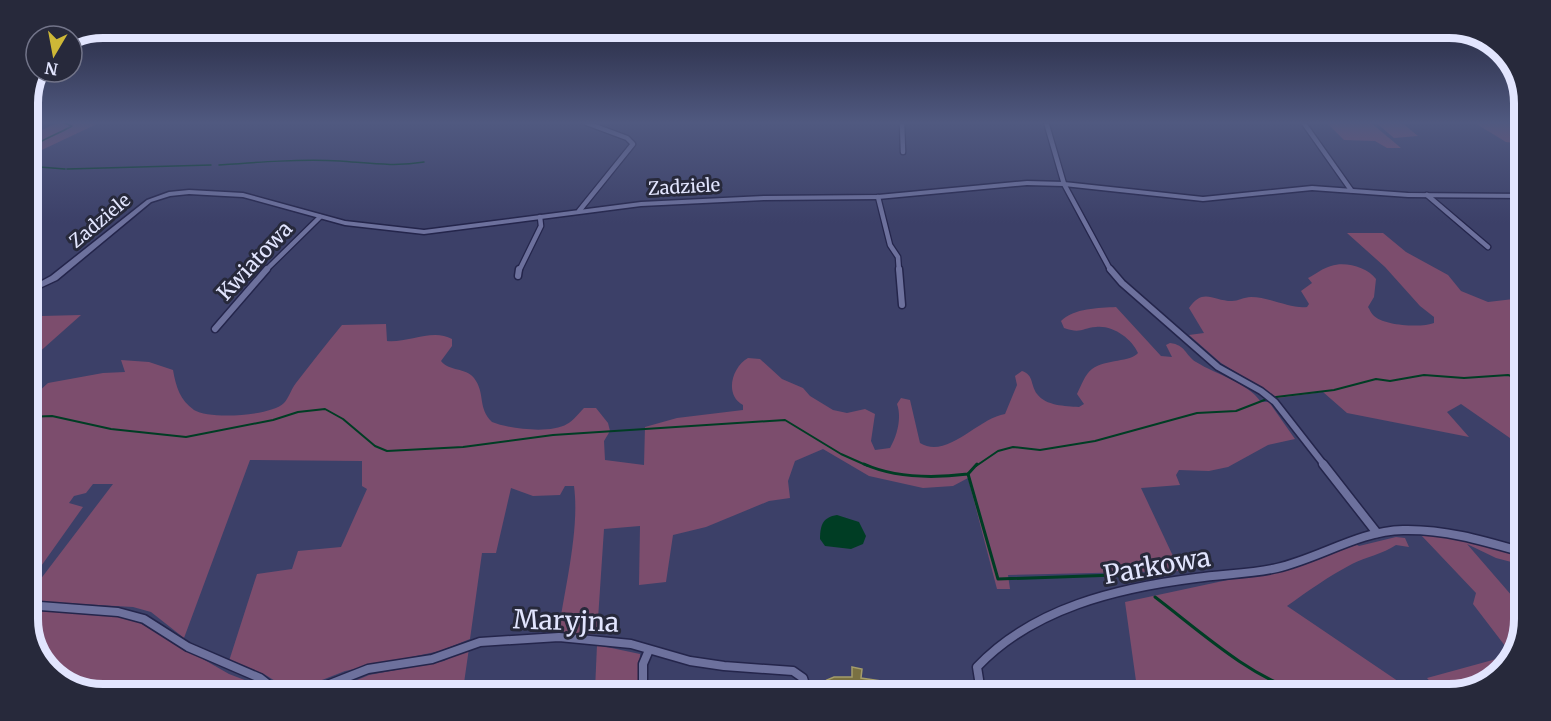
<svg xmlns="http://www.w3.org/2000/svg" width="1551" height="721" font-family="Merriweather,serif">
<rect width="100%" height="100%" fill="#3c4068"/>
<g fill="#7c4d6d">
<polygon points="59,122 101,122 27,157 27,137"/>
<polygon points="1326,122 1370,122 1401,148 1387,148 1375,141 1344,140"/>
<polygon points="1375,122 1401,122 1418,136 1394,138"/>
<polygon points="1473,122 1524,122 1523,144 1506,142"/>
<path d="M1347,233H1383L1406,252L1448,275L1461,291L1488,302L1522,298L1520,445L1461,404L1447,412L1469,437L1347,413L1323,392L1278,398L1221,363L1189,335L1204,333L1189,308C1203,287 1213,301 1232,301C1238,301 1244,297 1251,297C1270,297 1290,309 1307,307L1309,304L1301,291L1312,283L1308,278C1316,274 1323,268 1331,266C1345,261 1367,267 1376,279L1374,297L1368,307C1370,310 1371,313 1373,315C1383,326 1422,328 1434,323V317L1420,306L1385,267Z"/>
<polygon points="30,297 34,297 29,314 41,316 81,315 27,363 27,299"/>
<path d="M1116,307L1161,356L1172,357L1166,345L1170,343C1186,345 1185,355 1196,362C1217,375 1247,382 1261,402H1269L1295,439L1268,445L1228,467L1209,471L1179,470L1176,475L1180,485L1141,488L1180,571L1008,575L1010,589H997L968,478L953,486L923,488L869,476L823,449L795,461L788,481L790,498L769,501L706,527L673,535L666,582L639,585L640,526L604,529L597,634L558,635C564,591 580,530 574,486H565L560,495L533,496L511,488L496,553H482L470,639L440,651L345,671L299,689H288L264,674L229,661L257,574L292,569L298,551L341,547L367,489L362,486V461L250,460L184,638L151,612L133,607L27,601V597L113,484H93L86,493L74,496L69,503L83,507L27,586V402L48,383L103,373L125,372L121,360L149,362L173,370C176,387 180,400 194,410C210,420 271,416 284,403C289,398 291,389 296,383C311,364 326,344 342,325L386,324L387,341C408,343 433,328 452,339V346L441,361C450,372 465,367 474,378C486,394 477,407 492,422C509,429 551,434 567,424C573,421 579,413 584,408H596L608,423L610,431L604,441L605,460L644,465L645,427L677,418L743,410V405C724,395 732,367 748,358L760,359L782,379L803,388L810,396L833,410L847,413L865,409L875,414L871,441L875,450L890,448C897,436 902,418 897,404L901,398L910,400L920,443C947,460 978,418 1005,414L1017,385L1015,376L1022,371C1034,375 1030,384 1037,394C1046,406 1065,406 1079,407L1084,404L1077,394C1081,386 1085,374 1092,369C1106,359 1131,362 1138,353C1132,339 1113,325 1096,327C1082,328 1081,334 1064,328L1061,321C1074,308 1099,308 1116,307Z"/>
<polygon points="1440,534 1519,554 1519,564 1496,558 1467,544 1519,604 1518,648 1512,655 1473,604 1476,593 1421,535"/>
<path d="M1396,537L1405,538L1409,547L1396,545C1383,554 1366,557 1352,564C1329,576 1308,591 1287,606L1417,694L1116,693L1136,681L1125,602L1293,566L1355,544L1359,546Z"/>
<polygon points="27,611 89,613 133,619 229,674 255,684 260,689 73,688 42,664 27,624"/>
<polygon points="597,645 640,654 639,691 595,690"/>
<polygon points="469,648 463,690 336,689 369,675 444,661"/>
<polygon points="1500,658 1506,663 1491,681 1449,694 1441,694 1427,678"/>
</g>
<path fill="#003d24" d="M837,515L859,522L866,536L863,544L851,549L825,546L820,539C820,525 823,517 837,515Z"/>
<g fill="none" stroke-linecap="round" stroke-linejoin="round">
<g stroke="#003d24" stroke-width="1.5">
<path d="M27,151C40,139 57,135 72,126L62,122"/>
<path d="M219,165C259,162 300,159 340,161C369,163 395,167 424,162"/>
<polyline points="27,166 65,169"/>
<polyline points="67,169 211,165"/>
</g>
<g stroke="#003d24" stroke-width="2">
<polyline points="1276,397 1334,390 1376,379 1390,381 1424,375 1464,378 1508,375 1521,379"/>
<polyline points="27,417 52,416 111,429 186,437 273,420 298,412 325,409 343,419 375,446 387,451 463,447 553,435 785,420 841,454 868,466"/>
<polyline points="976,466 998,451 1013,447 1040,450 1095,441 1197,413 1236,411 1267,399"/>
</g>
<g stroke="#003d24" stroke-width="3">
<path d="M864,464C895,478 935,478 968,474L977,464"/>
<polyline points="968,474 998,579 1116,575 1129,579"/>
<path d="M1155,597C1201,632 1246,674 1301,693"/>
</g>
</g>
<polygon fill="#7a7142" stroke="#a49c6a" stroke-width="1.5" points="852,667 862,669 861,678 881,681 888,692 833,691 828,687 833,685 827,680 834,677 852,677"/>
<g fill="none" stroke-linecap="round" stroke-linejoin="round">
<g stroke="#24254b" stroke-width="7">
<g id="street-far2">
<polyline points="902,122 903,152"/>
<polyline points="1046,122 1064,184 1111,271"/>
<polyline points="1303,122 1351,190"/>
<polyline points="1427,195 1488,247"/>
<polyline points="878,197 890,245 898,257 899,271"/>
<polyline points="579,211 633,144 627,138 584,122"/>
<polyline points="265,271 320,217"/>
<polyline points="519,271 541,226 540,217"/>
</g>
</g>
<g stroke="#24254b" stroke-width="9">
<g id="street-far1">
<polyline points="899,269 902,305"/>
<polyline points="1110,269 1122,283 1218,367 1261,391 1275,402 1325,466"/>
<polyline points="518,276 519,269"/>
<polyline points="215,329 267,269"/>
</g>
</g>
<g stroke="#24254b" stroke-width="11">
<g id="street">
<polyline points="1323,464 1377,533"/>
<polyline points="27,605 118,612 144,619 188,647 260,678 274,689"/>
<polyline points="317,689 368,669 432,659 480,642 559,637 631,644 690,661 724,666 793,671 803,678 807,691"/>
<polyline points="643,691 643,664 649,650"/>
<path d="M981,692L977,667C1033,608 1117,588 1196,578C1223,574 1251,574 1277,568C1320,558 1359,531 1403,530C1443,529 1481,540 1519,551"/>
</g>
</g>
<g stroke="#24254b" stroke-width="3">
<polygon id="secondary" points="1027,181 1064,182 1203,197 1312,186 1408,193 1523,194 1523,198 1408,197 1312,190 1203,201 1064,186 1027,185 878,199 764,200 641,206 424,234 345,225 243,197 189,194 170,196 151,202 57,280 27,294 27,289 51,276 147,200 169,192 189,190 243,193 345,221 424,230 641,202 764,196 878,195"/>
</g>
<use href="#street-far2" stroke="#6d719d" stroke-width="4.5"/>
<use href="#street-far1" stroke="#6d719d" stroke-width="6"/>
<use href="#street" stroke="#6d719d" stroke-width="8"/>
<use href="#secondary" fill="#6d719d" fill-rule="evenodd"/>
</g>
<linearGradient id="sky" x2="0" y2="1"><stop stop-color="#212339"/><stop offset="0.55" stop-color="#505980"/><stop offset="1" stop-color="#505980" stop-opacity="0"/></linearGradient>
<rect width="1551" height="223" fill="url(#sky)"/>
<g text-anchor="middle" stroke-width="6" stroke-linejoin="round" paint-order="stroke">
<g font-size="18" fill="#e2e5fe" stroke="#27293b">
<text transform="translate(684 187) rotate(-3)" y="6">Zadziele</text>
<text transform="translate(100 221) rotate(-40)" y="6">Zadziele</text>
</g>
<g font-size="21" fill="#e2e5fe" stroke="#27293b">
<text transform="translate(255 261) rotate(-47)" y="7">Kwiatowa</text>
</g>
<g font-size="26" fill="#e2e5fe" stroke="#27293b">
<text transform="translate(1157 566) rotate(-10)" y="9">Parkowa</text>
<text transform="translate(566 621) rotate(2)" y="9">Maryjna</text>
</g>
</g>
<path d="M0 0H1551V721H0ZM103 38H1449A65 65 0 0 1 1514 103V619A65 65 0 0 1 1449 684H103A65 65 0 0 1 38 619V103A65 65 0 0 1 103 38Z" fill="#27293b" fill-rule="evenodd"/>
<path fill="none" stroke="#e2e5fe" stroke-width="8" d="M103 38H1449A65 65 0 0 1 1514 103V619A65 65 0 0 1 1449 684H103A65 65 0 0 1 38 619V103A65 65 0 0 1 103 38Z"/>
<g transform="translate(54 54) rotate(190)"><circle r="28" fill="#27293b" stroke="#727489" stroke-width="1.5"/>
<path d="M0-4.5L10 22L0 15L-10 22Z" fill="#ceb837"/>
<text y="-9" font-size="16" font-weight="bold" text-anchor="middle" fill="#e2e5fe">N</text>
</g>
</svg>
